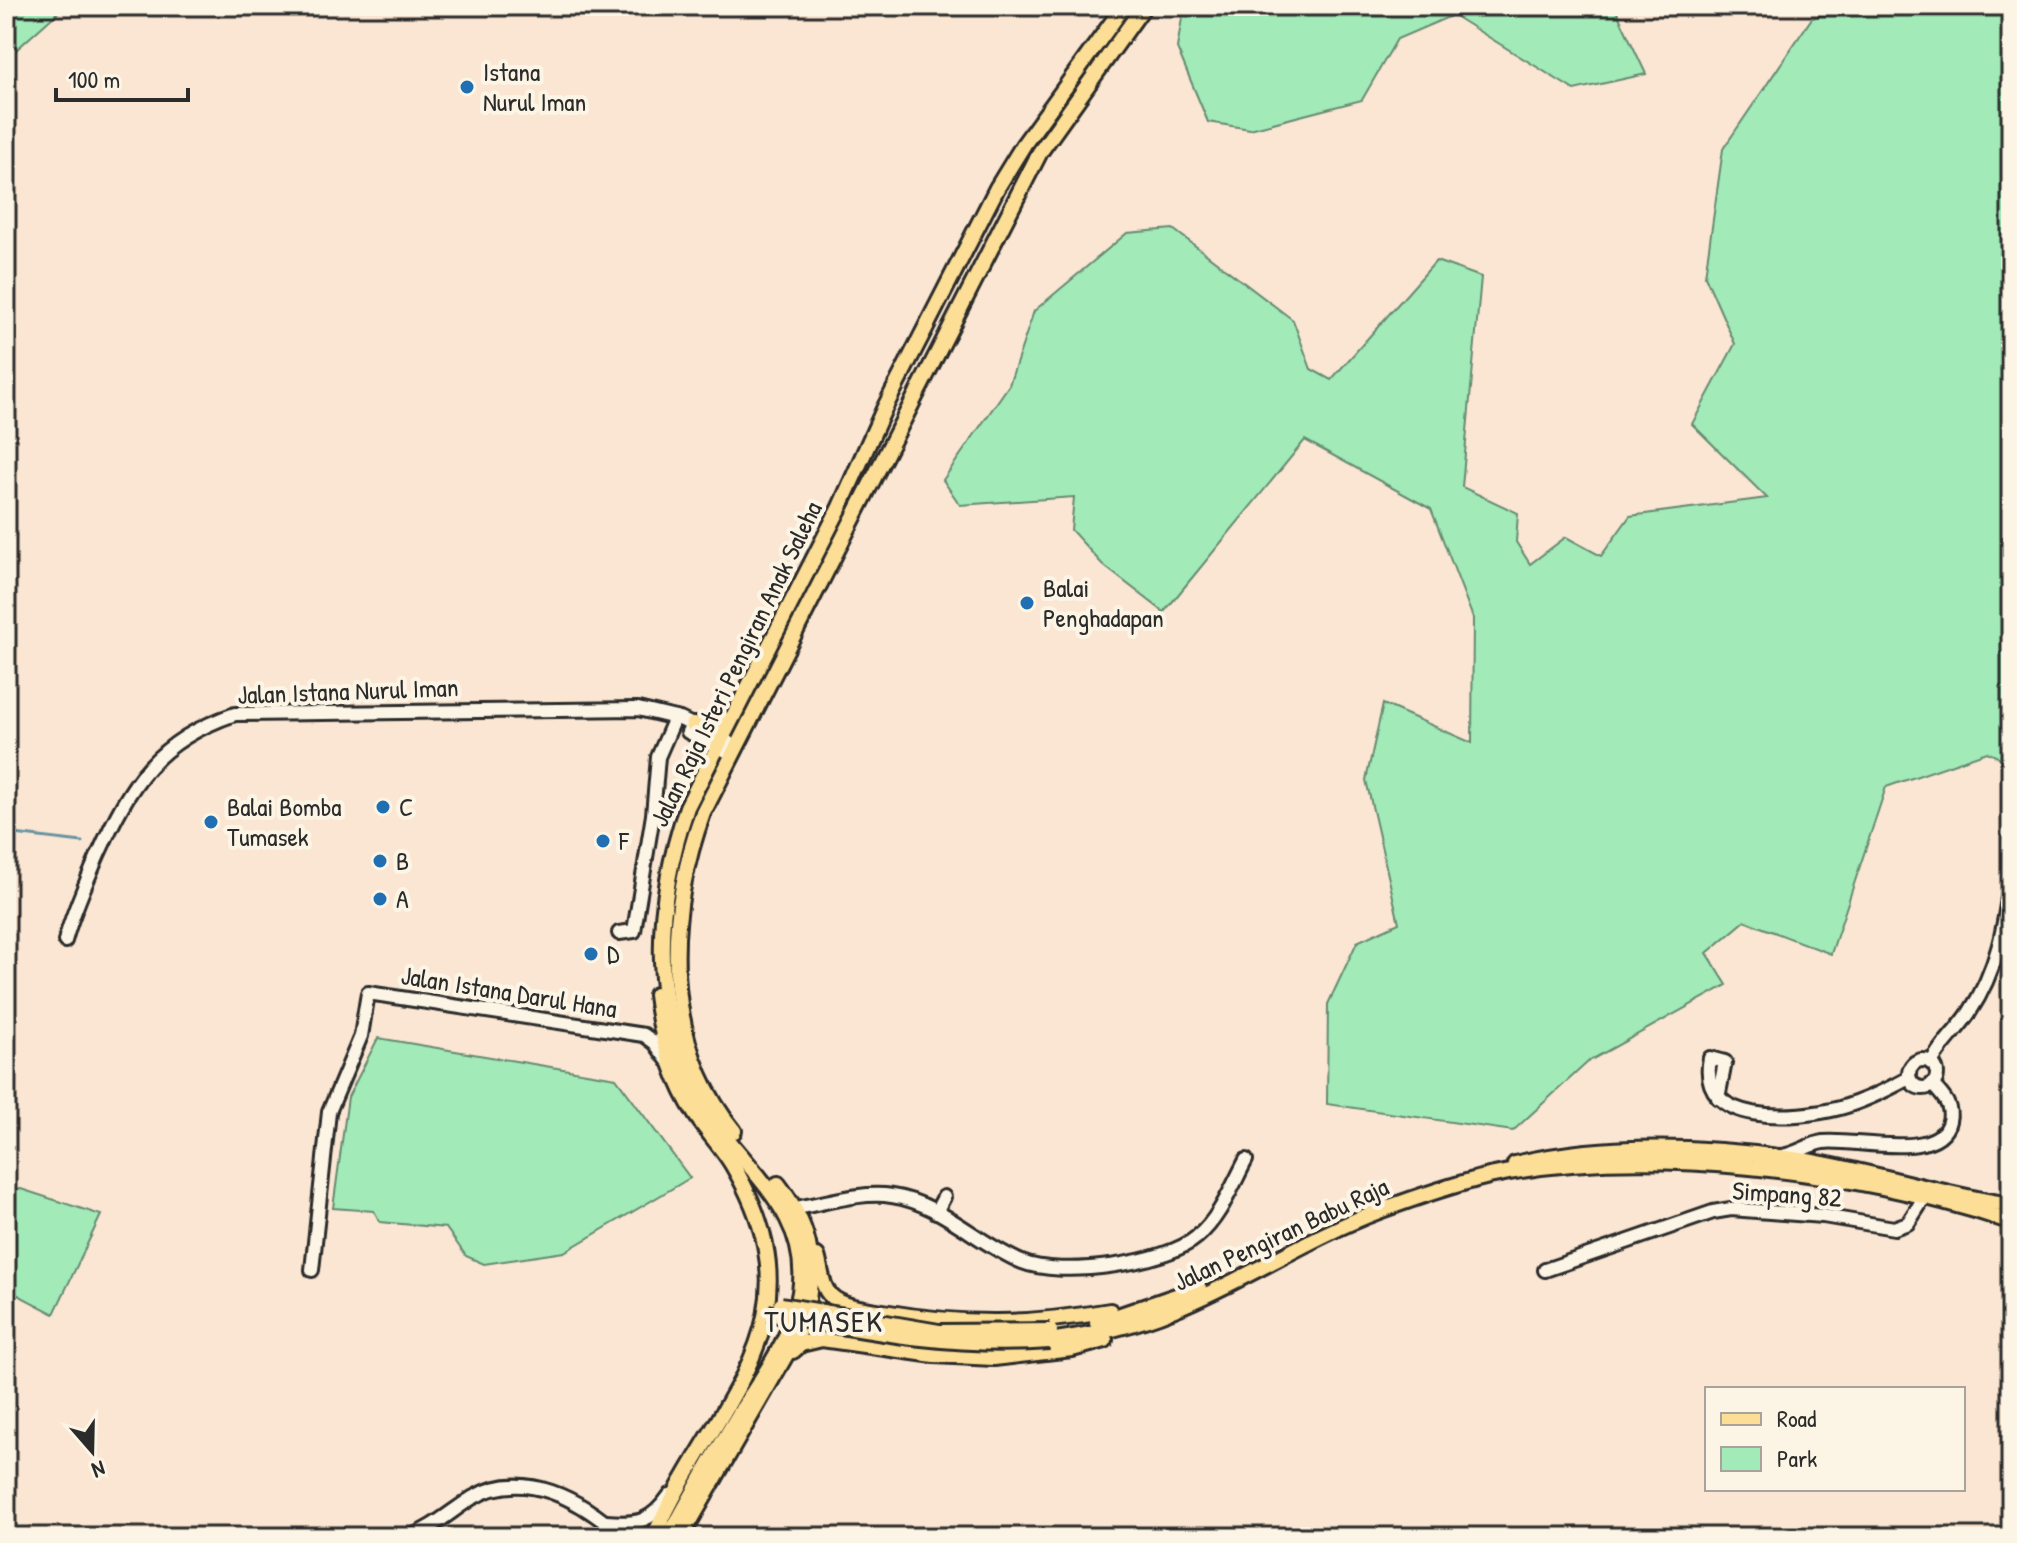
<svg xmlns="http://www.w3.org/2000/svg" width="2017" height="1543" font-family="'Patrick Hand',sans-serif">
<rect width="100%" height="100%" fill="#fae6d2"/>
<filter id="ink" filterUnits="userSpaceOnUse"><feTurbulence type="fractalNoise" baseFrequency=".0125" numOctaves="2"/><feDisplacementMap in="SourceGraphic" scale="16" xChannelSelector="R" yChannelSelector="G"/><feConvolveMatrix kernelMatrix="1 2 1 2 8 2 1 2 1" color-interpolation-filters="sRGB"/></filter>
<g filter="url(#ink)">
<g fill="#a2eab8" stroke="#668a72" stroke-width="2">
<polygon points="6,6 65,6 6,59"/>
<polygon points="1184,6 1614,6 1646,74 1574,90 1453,15 1397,39 1362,100 1250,129 1208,122 1177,48"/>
<polygon points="1863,6 2011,6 2011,272 2007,294 2011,297 2011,763 1987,752 1886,787 1831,954 1745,921 1707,953 1727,985 1589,1061 1513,1131 1327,1104 1328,1004 1357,942 1399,923 1366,780 1383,704 1472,743 1473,618 1431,509 1305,440 1164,612 1103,565 1071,530 1074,497 960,505 943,480 1009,385 1034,311 1127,233 1173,229 1293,320 1311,369 1331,380 1436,261 1481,277 1462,487 1518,513 1516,542 1530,564 1566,537 1601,556 1630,516 1767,498 1692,424 1735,344 1705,276 1723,149 1812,18"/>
<polygon points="378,1038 616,1078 690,1178 564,1252 484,1264 466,1256 446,1228 380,1222 374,1211 333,1208 348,1097"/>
<polygon points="6,1189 21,1189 101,1215 54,1314 14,1293 6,1281"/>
</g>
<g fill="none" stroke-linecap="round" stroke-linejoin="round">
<polyline stroke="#6893a2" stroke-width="3" points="6,833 82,842"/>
<g stroke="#2b2b2b" stroke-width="18">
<g id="minor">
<polyline points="688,732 730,753"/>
<polyline points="619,933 634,931 653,815 658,757 675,718"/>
<path d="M65,941C73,911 86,883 98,855C131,782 156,741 235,714L638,709L680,719L728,742"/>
<circle cx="1923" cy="1074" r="14"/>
<path d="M1931,1063C1941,1044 1958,1030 1969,1013C1998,969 2005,925 2011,875"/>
<path d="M1718,1098L1725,1062L1710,1058C1696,1128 1798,1119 1840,1108C1865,1101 1887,1090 1909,1078"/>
<path d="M1782,1156C1797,1154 1809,1144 1823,1142C1854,1138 1940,1162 1949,1121C1953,1105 1942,1095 1932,1084"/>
<path d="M796,1208C826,1203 862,1191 892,1196C941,1203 978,1244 1022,1262C1060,1278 1166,1264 1197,1237C1220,1218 1232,1186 1246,1160"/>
<polyline points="936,1212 944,1197"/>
<polyline points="312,1270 329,1112 361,1036 368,993 644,1035 655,1043 668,1061"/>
<polyline points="1545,1270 1713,1212 1731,1209 1823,1216 1894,1228 1908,1223 1924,1198"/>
<path d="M606,1522C638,1525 651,1522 670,1495"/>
<path d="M409,1537C433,1528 450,1512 472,1498C524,1467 582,1500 622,1537"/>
</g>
</g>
<g stroke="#2b2b2b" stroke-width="20">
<g id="major">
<polyline points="693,725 717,726 730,719"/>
<path d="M734,1131C661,1042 666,915 703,813L1040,152L1144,6"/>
<path d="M1515,1164C1607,1142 1707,1146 1801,1160C1869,1171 1936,1193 2004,1204"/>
<path d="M817,1256C821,1268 821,1287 831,1296C843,1308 867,1309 883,1312C966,1326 1027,1325 1110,1311"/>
<polyline points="1097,1323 1199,1288"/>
<path d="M1049,1341C1091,1335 1133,1326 1172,1310C1243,1282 1307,1238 1379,1211C1414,1198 1452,1185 1489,1176C1641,1143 1856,1170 2003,1219"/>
<polyline points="793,1351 801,1344 822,1339 934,1355 994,1358 1072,1349 1105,1340"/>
<path d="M654,1537C715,1397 827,1325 732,1164C722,1147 707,1132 696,1115C672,1078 661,1038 656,995"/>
<path d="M669,1537C691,1496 714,1456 738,1416C761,1378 793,1338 800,1292C812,1212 744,1170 706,1110C648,1017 653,907 687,807L839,509L884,409L997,188L1024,144L1124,6"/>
<path d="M681,1537L802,1327C817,1270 815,1232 778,1184"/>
</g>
</g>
<use href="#minor" stroke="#fcf5e5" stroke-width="12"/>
<use href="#major" stroke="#fcde96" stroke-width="14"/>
<g stroke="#2b2b2b" stroke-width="20" stroke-linecap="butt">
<g id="major-bridge">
<polyline points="781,1305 939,1332 1050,1331"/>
<path d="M768,1313C862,1330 953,1349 1049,1341"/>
</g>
</g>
<use href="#major-bridge" stroke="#fcde96" stroke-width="14"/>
</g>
</g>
<g fill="#1f6fb2" stroke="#fcf5e5" stroke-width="3">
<circle cx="467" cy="87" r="8"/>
<circle cx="1027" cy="603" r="8"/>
<circle cx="383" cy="807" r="8"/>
<circle cx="211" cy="822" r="8"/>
<circle cx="603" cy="841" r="8"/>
<circle cx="380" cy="861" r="8"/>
<circle cx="380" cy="899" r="8"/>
<circle cx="591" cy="954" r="8"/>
</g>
<g text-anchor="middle" stroke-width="8" stroke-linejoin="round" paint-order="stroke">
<g font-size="26" fill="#2b2b2b" stroke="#fcf5e5" text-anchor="start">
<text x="483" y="81">Istana<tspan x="483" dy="30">Nurul Iman</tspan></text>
<text x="1043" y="597">Balai<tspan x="1043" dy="30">Penghadapan</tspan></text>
<text x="227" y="816">Balai Bomba<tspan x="227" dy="30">Tumasek</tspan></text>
<text x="399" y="816">C</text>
<text x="619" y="850">F</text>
<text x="396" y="870">B</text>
<text x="396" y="908">A</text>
<text x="607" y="963">D</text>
</g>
<g font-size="26" fill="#2b2b2b" stroke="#fcf5e5">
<text transform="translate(736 664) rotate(-64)" y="9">Jalan Raja Isteri Pengiran Anak Saleha</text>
<text transform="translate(348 691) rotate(-2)" y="9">Jalan Istana Nurul Iman</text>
<text transform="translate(509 992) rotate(9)" y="9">Jalan Istana Darul Hana</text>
<text transform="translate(1787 1194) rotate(4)" y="9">Simpang 82</text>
<text transform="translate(1281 1234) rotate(-25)" y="9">Jalan Pengiran Babu Raja</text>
</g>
<g font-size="30" letter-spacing="2" fill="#2b2b2b" stroke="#fcf5e5">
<text x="824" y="1332">TUMASEK</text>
</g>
</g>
<rect width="2017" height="1543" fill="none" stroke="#fcf5e5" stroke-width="32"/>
<rect x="16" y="16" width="1985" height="1511" fill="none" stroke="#2b2b2b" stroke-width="3" filter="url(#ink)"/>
<rect x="1705" y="1387" width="260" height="104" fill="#fcf5e5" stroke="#a8a49b" stroke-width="2"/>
<rect x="1721" y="1413" width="40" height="12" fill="#fcde96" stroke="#a8a49b" stroke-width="2"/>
<text x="1777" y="1427" font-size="24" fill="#2b2b2b">Road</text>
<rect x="1721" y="1447" width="40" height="24" fill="#a2eab8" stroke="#a8a49b" stroke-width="2"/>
<text x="1777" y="1467" font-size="24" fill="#2b2b2b">Park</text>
<g transform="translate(92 1451) rotate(160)" stroke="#fcf5e5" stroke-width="6" paint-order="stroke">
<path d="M0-6L14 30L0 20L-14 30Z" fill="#2b2b2b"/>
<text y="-12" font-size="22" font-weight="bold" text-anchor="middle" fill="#2b2b2b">N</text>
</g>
<path d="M56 88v12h132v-12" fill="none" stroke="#2b2b2b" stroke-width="4"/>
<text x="68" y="88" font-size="24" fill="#2b2b2b" stroke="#fcf5e5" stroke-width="6" paint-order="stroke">100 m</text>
</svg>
